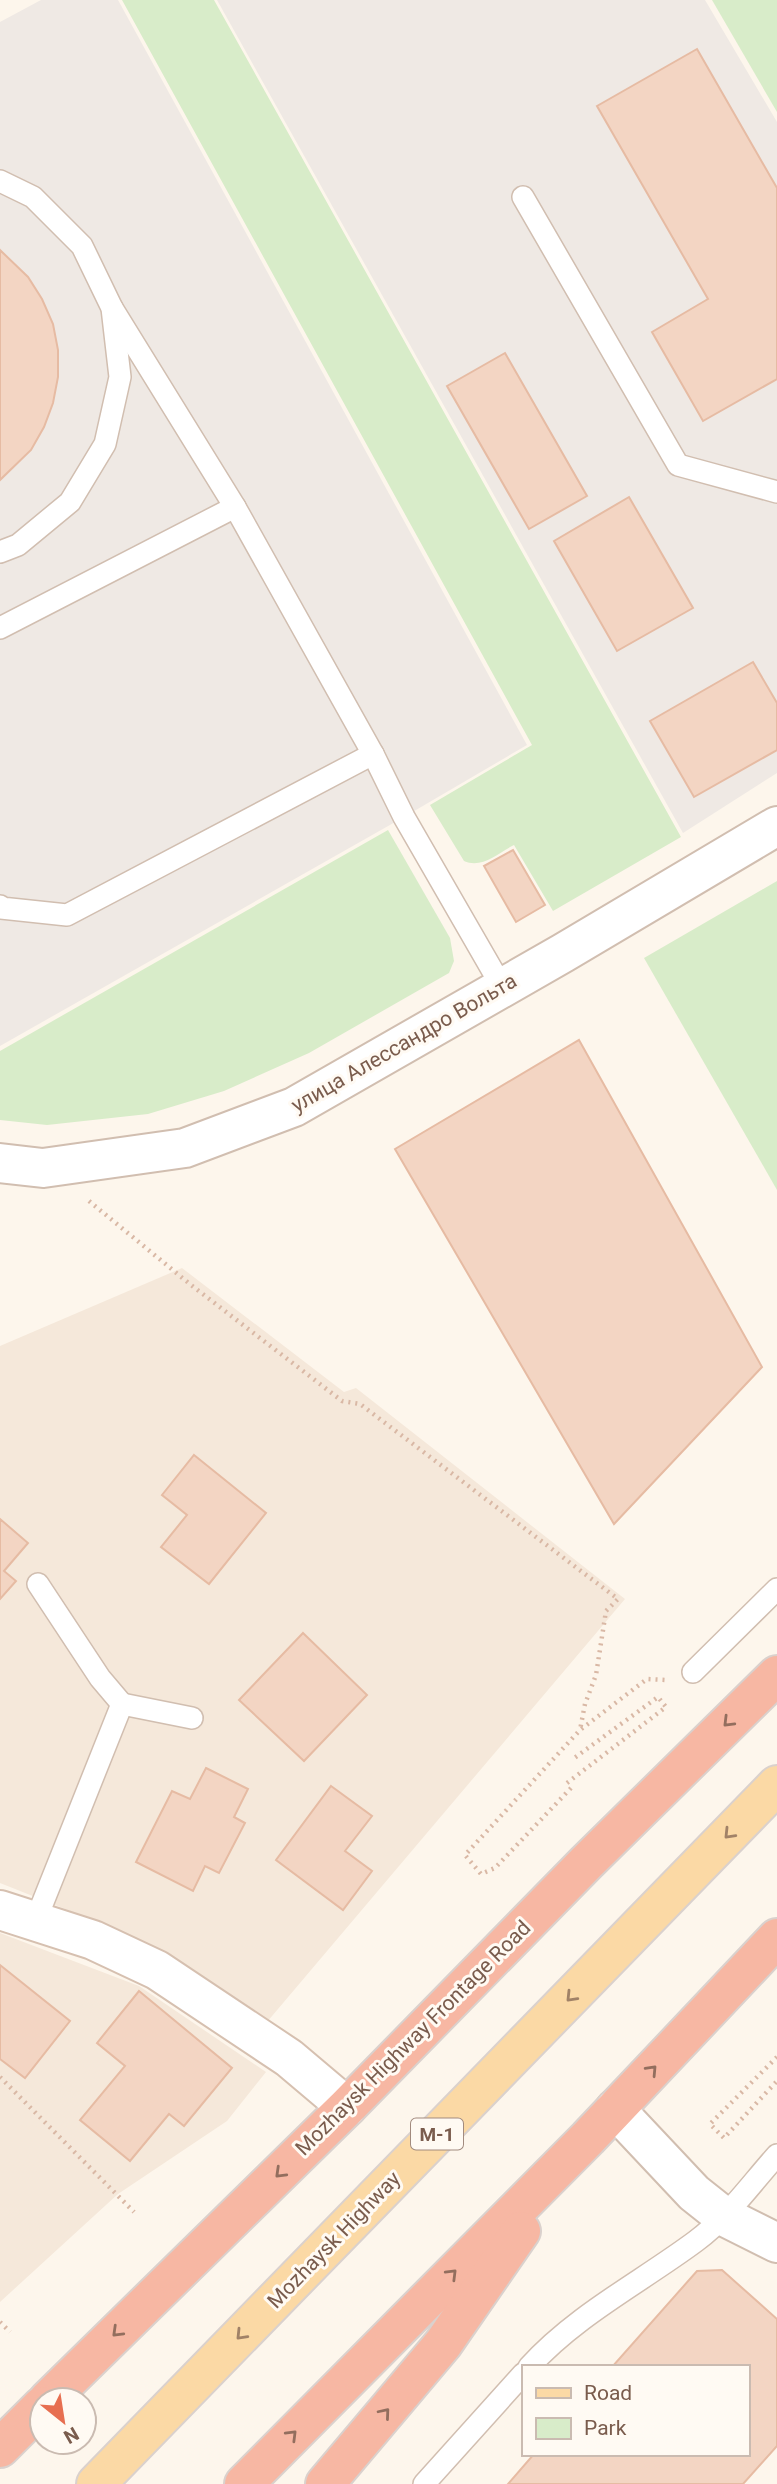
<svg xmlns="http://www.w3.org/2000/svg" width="777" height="2484" font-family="Roboto,sans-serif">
<rect width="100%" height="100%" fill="#fdf6ec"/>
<g fill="#f5e8da">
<polygon points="182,1268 344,1392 356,1388 625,1599 267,2022 103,1924 0,1883 0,1346"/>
<polygon points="0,1933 139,1986 266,2072 227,2121 118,2194 0,2302"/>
</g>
<g fill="#efe9e4">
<polygon points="41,0 118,0 527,745 404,817 0,1046 0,22"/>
<polygon points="217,0 705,0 777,122 777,773 683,833"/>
</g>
<g fill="#d8ecc9">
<path d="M122,0H214L681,837L553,911L514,845C498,853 482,869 464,861L430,805L532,745Z"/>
<polygon points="712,0 777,0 777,112"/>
<polygon points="388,830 450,938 454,961 449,973 309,1053 224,1091 148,1114 47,1125 0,1120 0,1051"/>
<polygon points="777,881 777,1190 644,958"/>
</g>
<g fill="#f3d5c3" stroke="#e6bba3" stroke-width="2">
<polygon points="697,49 777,188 777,379 703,421 652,332 708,299 597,106"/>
<polygon points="0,250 28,277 42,299 53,324 58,350 58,377 53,403 44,427 31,450 0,480"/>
<polygon points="505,353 587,496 529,529 447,386"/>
<polygon points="629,497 693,608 617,651 554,541"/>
<polygon points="753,662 777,703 777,750 694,797 650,721"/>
<polygon points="513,850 545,905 516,922 484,866"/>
<polygon points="579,1040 762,1367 614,1524 395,1149"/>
<polygon points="194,1455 266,1513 209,1584 161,1547 187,1515 162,1495"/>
<polygon points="0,1519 28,1543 4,1571 16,1581 0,1599"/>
<polygon points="303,1633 367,1695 304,1761 239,1700"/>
<polygon points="206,1768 248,1789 234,1817 245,1823 219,1873 205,1866 193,1891 136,1862 172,1791 190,1799"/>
<polygon points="331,1786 372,1816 345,1851 372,1871 343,1910 276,1860"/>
<polygon points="0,1965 70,2021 25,2078 0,2059"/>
<polygon points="139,1991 232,2068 184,2126 169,2114 130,2161 80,2120 125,2066 97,2043"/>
<polygon points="722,2270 777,2319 777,2446 743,2484 508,2484 534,2454 747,2454 747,2367 612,2367 697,2271"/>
</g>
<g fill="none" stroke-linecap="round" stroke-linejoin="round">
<g stroke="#d1beb0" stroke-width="24">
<g id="lane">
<polyline points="0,181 33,197 82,246 112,308 120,377 105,444 70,502 18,545 0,552"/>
<polyline points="523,197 678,465 777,492"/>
<polyline points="112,308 235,507 373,754 404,817 502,987"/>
<polyline points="0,628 235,507"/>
<polyline points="0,906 1,908 67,915 373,754"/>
<polyline points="693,1672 777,1589"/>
<polyline points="122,1704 192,1718"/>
<polyline points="35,1922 122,1704 100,1678 38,1584"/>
<path d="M529,2367C576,2315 641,2282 696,2241C727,2218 751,2184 777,2155"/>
<polyline points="424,2484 523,2374"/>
</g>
</g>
<g stroke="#d1beb0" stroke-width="42">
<g id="street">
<polyline points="0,1163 43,1168 185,1148 294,1107 563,953 777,826"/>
<polyline points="615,2109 694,2193 723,2216 777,2243"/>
</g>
</g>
<g stroke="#d6c0b0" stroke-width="42">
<polyline id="secondary" points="0,1910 93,1940 157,1970 289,2058 347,2107"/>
</g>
<g stroke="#dad1cd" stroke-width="42">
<polyline id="primary" points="96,2484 777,1785"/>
</g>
<g stroke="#dad1cd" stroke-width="42">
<g id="highway">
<polyline points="48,2400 347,2107 586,1863 777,1675"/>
<polyline points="0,2448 42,2406"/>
<polyline points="244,2484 588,2138 777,1938"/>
<polyline points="325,2484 443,2344 521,2231"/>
</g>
</g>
<g stroke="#d9b8a5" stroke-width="4.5" stroke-dasharray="2 5" stroke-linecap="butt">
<polyline points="89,1201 191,1285 342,1401 360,1404 618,1599 606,1611 596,1675 585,1704 580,1730"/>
<polyline points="567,1783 666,1707 658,1697 573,1759"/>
<polyline points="571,1788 495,1868 481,1874 465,1855 580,1730 647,1679 666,1680"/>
<polyline points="777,2057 710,2124 724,2138 777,2081"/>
<polyline points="0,2077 134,2212"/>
<polyline points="0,2322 10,2332"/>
</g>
<use href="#lane" stroke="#fff" stroke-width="21"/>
<use href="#street" stroke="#fff" stroke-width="38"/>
<use href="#secondary" stroke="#fff" stroke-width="38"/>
<use href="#primary" stroke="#fbd9a5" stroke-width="38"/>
<use href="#highway" stroke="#f7b7a3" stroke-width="38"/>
</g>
<defs><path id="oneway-chevron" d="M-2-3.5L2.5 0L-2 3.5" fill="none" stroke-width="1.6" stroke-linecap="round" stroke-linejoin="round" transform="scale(1.75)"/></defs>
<g stroke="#936e5e">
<use href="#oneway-chevron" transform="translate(728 1722) rotate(135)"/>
<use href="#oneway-chevron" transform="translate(652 2070) rotate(-47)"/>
<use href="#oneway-chevron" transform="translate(280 2173) rotate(136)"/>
<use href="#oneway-chevron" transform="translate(452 2274) rotate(-45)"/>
<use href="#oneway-chevron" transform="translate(117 2332) rotate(136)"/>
<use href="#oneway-chevron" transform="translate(385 2413) rotate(-50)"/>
<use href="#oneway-chevron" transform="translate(292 2435) rotate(-45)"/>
</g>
<g stroke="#a18267">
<use href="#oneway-chevron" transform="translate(729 1834) rotate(134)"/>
<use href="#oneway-chevron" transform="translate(571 1997) rotate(134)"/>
<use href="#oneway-chevron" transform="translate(241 2335) rotate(134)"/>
</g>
<g text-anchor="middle" stroke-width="6" stroke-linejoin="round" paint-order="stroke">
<rect fill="#fffaf3" stroke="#a28b7f" stroke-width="2" x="411" y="2118.5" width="52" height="31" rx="5"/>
<g font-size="19" font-weight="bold" fill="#7a5c4d">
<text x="437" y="2141">М-1</text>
</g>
<g font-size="21" fill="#7a5c4d" stroke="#fffaf3">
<text transform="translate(404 1043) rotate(-30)" y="7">улица Алессандро Вольта</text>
<text transform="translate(413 2038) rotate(-45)" y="7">Mozhaysk Highway Frontage Road</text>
<text transform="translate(334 2240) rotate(-46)" y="7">Mozhaysk Highway</text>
</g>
</g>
<rect x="522" y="2365" width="228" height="91" fill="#fffaf3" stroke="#cabbb1" stroke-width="2"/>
<rect x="536" y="2388" width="35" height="10" fill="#fbd9a5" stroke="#cabbb1" stroke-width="2"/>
<text x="584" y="2400" font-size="21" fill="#7a5c4d">Road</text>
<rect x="536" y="2418" width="35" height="21" fill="#d8ecc9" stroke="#cabbb1" stroke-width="2"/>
<text x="584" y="2435" font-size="21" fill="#7a5c4d">Park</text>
<g transform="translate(63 2421) rotate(150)"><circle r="33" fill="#fffaf3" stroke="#cabbb1" stroke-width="2"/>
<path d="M0-5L12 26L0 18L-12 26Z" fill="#e76f51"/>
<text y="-10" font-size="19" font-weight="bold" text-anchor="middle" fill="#7a5c4d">N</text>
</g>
</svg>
